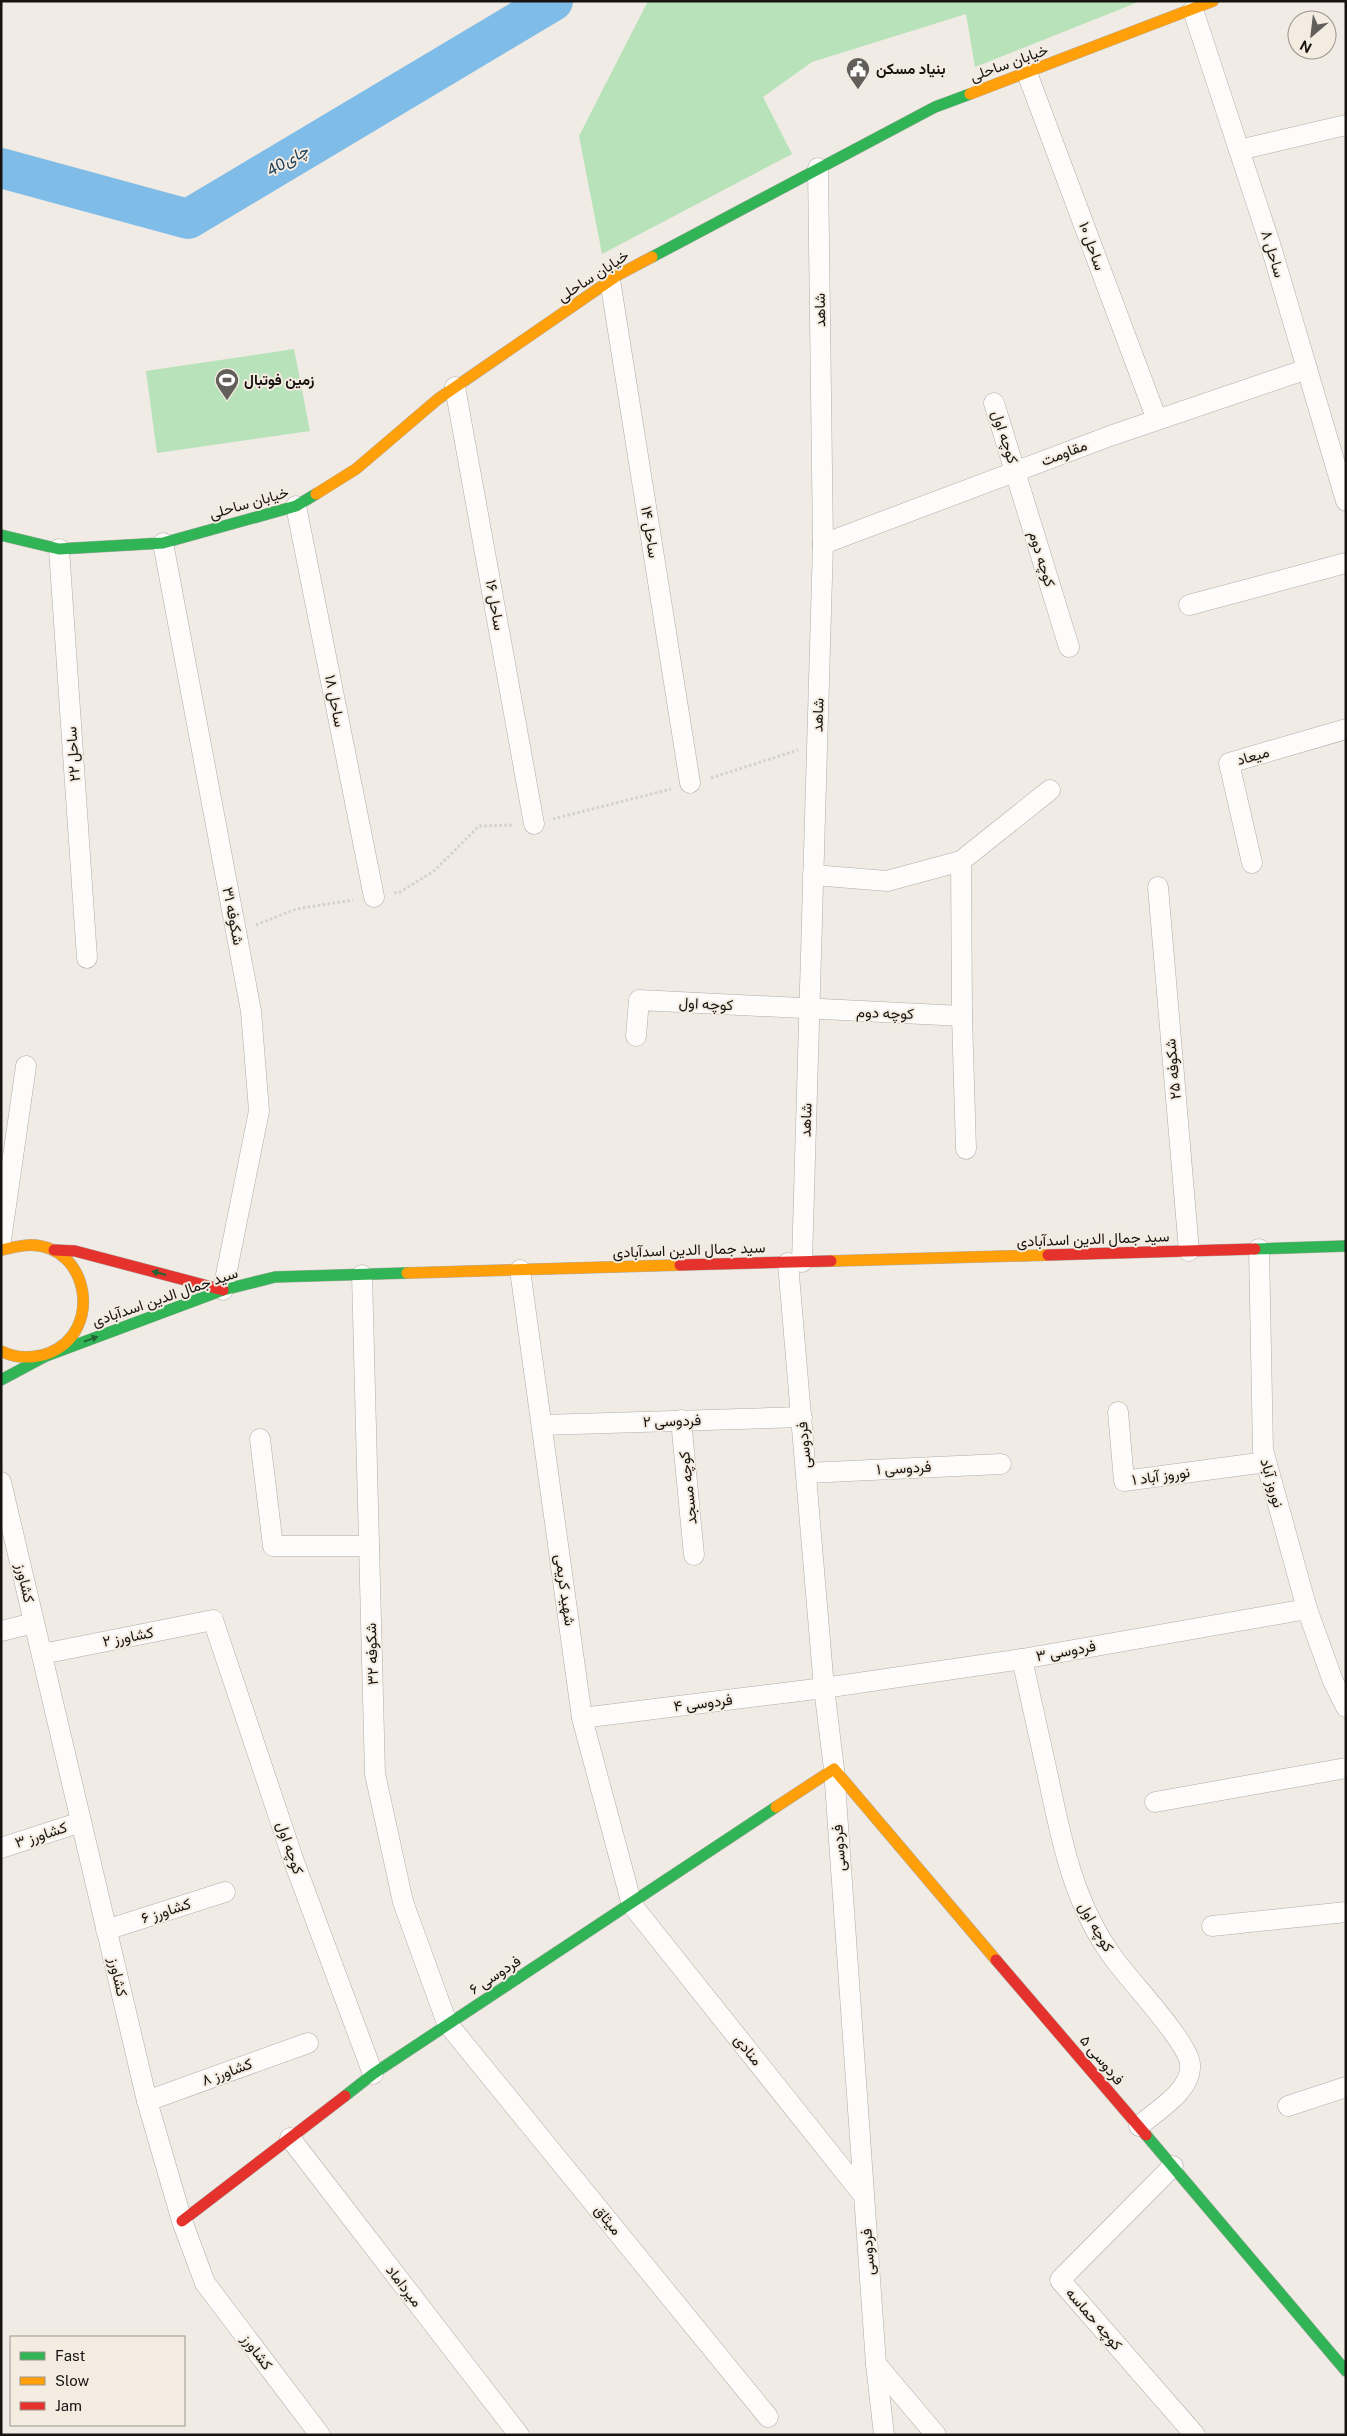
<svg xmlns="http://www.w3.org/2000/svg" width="1347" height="2436" font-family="'Public Sans',Vazirmatn,sans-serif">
<rect width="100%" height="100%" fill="#f0ebe5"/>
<g fill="#b8e2b9">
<polygon points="648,1 1141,1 975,67 966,14 812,62 763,97 792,154 602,254 579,136"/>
<polygon points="294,349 310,431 157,453 146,371"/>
</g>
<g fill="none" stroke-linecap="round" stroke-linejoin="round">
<polyline stroke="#7fbce8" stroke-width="40" points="1,168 188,219 553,1"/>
<g stroke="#b0aca8" stroke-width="21">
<g id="street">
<polyline points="1193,10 1271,247 1346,501"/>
<polyline points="1027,73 1157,420"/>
<polyline points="1239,150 1346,125"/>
<polyline points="610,280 690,783"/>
<polyline points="455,387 534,824"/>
<polyline points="994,403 1069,647"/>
<polyline points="296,506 374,897"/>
<polyline points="163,543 251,1011 259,1111 223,1290"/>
<polyline points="823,544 1110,436 1307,369"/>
<polyline points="59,549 87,958"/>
<polyline points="1189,605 1346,563"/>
<polyline points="961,861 962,1016 966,1149"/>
<polyline points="1252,863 1229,763 1346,729"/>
<polyline points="813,875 887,881 961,861 1050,790"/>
<polyline points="1158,887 1189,1251"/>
<polyline points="636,1036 639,1000 962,1016"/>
<polyline points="1,1240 26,1066"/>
<polyline points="1259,1249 1263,1450 1307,1609 1333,1681 1346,1707"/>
<polyline points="802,1262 823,544 818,168"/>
<polyline points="788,1263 824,1688 834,1769 876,2364 884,2435"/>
<polyline points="520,1270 582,1718 632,1905 864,2196"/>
<polyline points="362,1275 375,1774 403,1902 447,2023 768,2417"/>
<polyline points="1118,1412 1124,1481 1266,1462"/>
<polyline points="681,1420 694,1555"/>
<polyline points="542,1425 802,1417"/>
<polyline points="260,1439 273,1546 369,1546"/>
<polyline points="806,1473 1001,1464"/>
<polyline points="1,1482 147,2101 182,2221 205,2283 320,2435"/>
<polyline points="1,1631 34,1623"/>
<polyline points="42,1654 213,1620 293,1859 373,2074"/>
<path d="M1022,1659C1031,1699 1040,1740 1049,1781C1062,1844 1075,1907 1115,1960C1130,1981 1188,2042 1190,2064C1193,2090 1156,2111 1139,2126"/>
<polyline points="582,1718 824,1688 1022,1659 1307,1609"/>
<polyline points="1155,1802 1346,1768"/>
<polyline points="1,1848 81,1822"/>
<polyline points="1212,1926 1346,1912"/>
<polyline points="106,1930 225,1892"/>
<polyline points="147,2101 308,2043"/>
<polyline points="1288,2106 1346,2087"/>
<polyline points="290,2138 519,2435"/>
<polyline points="1173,2166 1060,2280 1195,2435"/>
<polyline points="876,2364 936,2435"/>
</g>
</g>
<g stroke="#b0aca8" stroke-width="12">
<g id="fast">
<polyline points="652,257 935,107 970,94"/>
<polyline points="1,535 59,549 163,543 296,506 316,494"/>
<polyline points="1255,1249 1346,1246"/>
<polyline points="1,1380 46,1356 223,1290 275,1277 407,1273"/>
<polyline points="345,2096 373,2074 776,1807"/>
<polyline points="1146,2135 1346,2371"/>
</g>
</g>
<g stroke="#b0aca8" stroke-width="12">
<g id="slow">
<polyline points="970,94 1213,1"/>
<polyline points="316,494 356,469 438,399 618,275 652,257"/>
<path d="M1,1250C11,1248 21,1245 31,1245C90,1246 103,1332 49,1353C32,1359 17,1359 1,1351"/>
<polyline points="831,1261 1048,1255"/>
<polyline points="407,1273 680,1265"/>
<polyline points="776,1807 834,1769 996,1960"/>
</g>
</g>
<g stroke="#b0aca8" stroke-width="12">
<g id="jam">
<polyline points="54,1250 75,1251 223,1290"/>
<polyline points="1048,1255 1255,1249"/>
<polyline points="680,1265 831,1261"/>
<polyline points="996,1960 1146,2135"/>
<polyline points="182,2221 345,2096"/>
</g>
</g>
<g stroke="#d2d2d0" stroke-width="3" stroke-dasharray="2.5 2.5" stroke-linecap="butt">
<polyline points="711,778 798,750"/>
<polyline points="553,819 671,789"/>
<polyline points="394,893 400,892 434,871 479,826 513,825"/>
<polyline points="256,925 296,909 353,900"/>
</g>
<use href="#street" stroke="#fdfcfb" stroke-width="20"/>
<use href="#fast" stroke="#30b455" stroke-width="11"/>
<use href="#slow" stroke="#ff9f0a" stroke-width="11"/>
<use href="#jam" stroke="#e5322d" stroke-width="11"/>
</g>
<defs><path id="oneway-solid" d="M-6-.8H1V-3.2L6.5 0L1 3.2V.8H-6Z" transform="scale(1.25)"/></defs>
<g fill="#236432">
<use href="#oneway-solid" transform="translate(159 1273) rotate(-165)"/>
<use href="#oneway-solid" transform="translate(91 1339) rotate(-20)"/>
</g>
<defs>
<g id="civic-pin" transform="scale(1.25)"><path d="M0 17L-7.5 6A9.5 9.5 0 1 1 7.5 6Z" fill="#625f5b" stroke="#f4ebe1"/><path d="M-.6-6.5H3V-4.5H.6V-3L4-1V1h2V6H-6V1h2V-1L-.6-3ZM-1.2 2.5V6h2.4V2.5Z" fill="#fff"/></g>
<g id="stadium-pin" transform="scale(1.25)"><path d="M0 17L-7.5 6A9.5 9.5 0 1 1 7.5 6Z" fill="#625f5b" stroke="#f4ebe1"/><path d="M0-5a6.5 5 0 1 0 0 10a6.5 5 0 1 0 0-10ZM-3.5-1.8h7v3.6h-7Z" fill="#fff"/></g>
</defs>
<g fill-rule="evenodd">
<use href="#civic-pin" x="858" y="69"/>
<use href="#stadium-pin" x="227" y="380"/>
</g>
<g text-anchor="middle" stroke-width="4" stroke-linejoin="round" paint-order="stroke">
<g font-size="15" fill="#161310" stroke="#f4ebe1">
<text transform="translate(1009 63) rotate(-20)" y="5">خیابان ساحلی</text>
<text transform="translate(1092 246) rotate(70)" y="5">ساحل ۱۰</text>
<text transform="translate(1273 254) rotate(73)" y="5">ساحل ۸</text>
<text transform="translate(593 276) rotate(-33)" y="5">خیابان ساحلی</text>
<text transform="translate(820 310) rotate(-91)" y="5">شاهد</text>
<text transform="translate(1005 437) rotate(72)" y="5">کوچه اول</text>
<text transform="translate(1064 453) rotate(-21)" y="5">مقاومت</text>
<text transform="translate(249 503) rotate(-16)" y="5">خیابان ساحلی</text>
<text transform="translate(650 532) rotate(81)" y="5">ساحل ۱۴</text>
<text transform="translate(1042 559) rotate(73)" y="5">کوچه دوم</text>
<text transform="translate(495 605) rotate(80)" y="5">ساحل ۱۶</text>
<text transform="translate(335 701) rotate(79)" y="5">ساحل ۱۸</text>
<text transform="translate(818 715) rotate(-88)" y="5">شاهد</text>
<text transform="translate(73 754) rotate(-94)" y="5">ساحل ۲۲</text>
<text transform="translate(1253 756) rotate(-16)" y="5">میعاد</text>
<text transform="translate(233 916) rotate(79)" y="5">شکوفه ۳۱</text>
<text transform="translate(706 1004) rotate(3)" y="5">کوچه اول</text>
<text transform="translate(885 1013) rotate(2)" y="5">کوچه دوم</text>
<text transform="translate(1173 1069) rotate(-95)" y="5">شکوفه ۲۵</text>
<text transform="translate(806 1120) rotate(-88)" y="5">شاهد</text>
<text transform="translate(1093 1239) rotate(-2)" y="5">سید جمال الدین اسدآبادی</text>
<text transform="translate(689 1250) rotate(-2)" y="5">سید جمال الدین اسدآبادی</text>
<text transform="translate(165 1297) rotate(-19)" y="5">سید جمال الدین اسدآبادی</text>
<text transform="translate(672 1421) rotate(-2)" y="5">فردوسی ۲</text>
<text transform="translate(804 1445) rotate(-95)" y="5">فردوسی</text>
<text transform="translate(904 1468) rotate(-3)" y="5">فردوسی ۱</text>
<text transform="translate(1161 1476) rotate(-8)" y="5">نوروز آباد ۱</text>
<text transform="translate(1272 1483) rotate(74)" y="5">نوروز آباد</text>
<text transform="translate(688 1488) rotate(-96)" y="5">کوچه مسجد</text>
<text transform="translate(25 1583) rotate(77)" y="5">کشاورز</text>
<text transform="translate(565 1590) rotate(82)" y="5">شهید کریمی</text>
<text transform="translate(128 1637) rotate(-11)" y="5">کشاورز ۲</text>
<text transform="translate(1066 1651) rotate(-10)" y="5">فردوسی ۳</text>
<text transform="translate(372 1654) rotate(-92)" y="5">شکوفه ۳۲</text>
<text transform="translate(703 1703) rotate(-7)" y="5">فردوسی ۴</text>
<text transform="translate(41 1835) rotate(-18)" y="5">کشاورز ۳</text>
<text transform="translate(290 1848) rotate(71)" y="5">کوچه اول</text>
<text transform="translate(839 1848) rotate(-94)" y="5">فردوسی</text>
<text transform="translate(166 1911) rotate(-18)" y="5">کشاورز ۶</text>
<text transform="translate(1096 1927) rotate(60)" y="5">کوچه اول</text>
<text transform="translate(495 1975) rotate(-33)" y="5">فردوسی ۶</text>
<text transform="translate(118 1977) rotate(77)" y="5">کشاورز</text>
<text transform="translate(748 2050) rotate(51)" y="5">منادی</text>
<text transform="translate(1102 2060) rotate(50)" y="5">فردوسی ۵</text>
<text transform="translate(227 2072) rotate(-20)" y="5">کشاورز ۸</text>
<text transform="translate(608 2220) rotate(51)" y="5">میثاق</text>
<text transform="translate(868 2252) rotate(-94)" y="5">فردوسی</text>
<text transform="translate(404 2286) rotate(52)" y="5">میرداماد</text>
<text transform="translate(1094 2319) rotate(49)" y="5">کوچه حماسه</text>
<text transform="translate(257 2352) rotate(53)" y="5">کشاورز</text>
</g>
<g font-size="15" font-weight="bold" fill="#161310" stroke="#f4ebe1" text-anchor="start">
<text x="876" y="74">بنیاد مسکن</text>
<text x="244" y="385">زمین فوتبال</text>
</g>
<g font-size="16" font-style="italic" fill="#1b405b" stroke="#f4ebe1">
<text transform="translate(287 160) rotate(-31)" y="6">40چای</text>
</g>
</g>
<rect width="1347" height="2436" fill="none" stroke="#161310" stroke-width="5"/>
<rect x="10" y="2336" width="175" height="90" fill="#f4ebe1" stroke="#9b958d"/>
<rect x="20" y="2352" width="25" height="8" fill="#30b455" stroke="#9b958d"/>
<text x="55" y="2361" font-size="15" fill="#161310">Fast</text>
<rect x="20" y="2377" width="25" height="8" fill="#ff9f0a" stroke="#9b958d"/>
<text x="55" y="2386" font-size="15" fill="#161310">Slow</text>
<rect x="20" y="2402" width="25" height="8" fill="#e5322d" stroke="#9b958d"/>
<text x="55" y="2411" font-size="15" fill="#161310">Jam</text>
<g transform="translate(1312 35) rotate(208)"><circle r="24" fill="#f4ebe1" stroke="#9b958d"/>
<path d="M0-4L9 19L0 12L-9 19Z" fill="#625f5b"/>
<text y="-8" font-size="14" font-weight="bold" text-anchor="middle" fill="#161310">N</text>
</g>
</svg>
